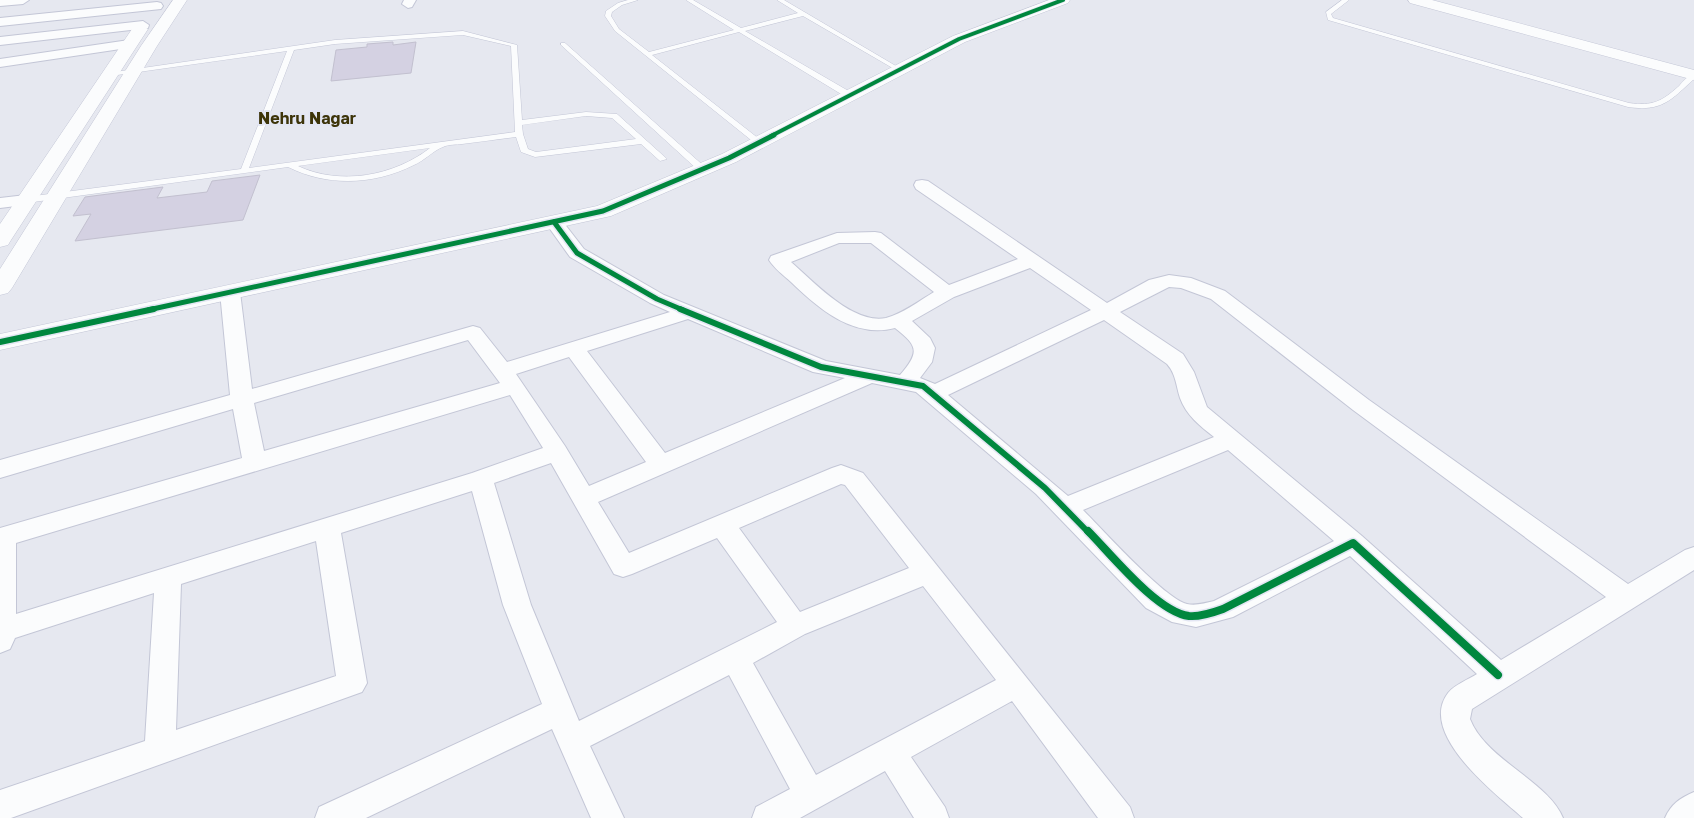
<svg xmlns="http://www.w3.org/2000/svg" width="1694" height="818" font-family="'Golos Text',sans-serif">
<rect width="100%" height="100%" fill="#e6e8f0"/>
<g fill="#d4d1e2" stroke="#c2c0cf">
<polygon points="393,42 393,45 416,42 411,73 331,81 336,50 367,47 367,44"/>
<polygon points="260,175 243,220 75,241 91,214 73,216 85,197 163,187 157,198 207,192 212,181"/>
</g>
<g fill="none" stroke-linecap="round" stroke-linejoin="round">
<g stroke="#c3c6d6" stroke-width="1">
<g id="lane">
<polygon points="628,0 638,0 622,5 612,12 611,16 619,29 649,52 734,30 686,0 693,0 741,28 798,13 777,0 784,0 901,69 896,70 803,16 745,31 852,93 852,97 846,97 739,32 652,55 763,142 756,144 615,31 605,16 606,11 618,3"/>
<path d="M1342,0H1349L1331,14L1333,18L1629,103C1653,106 1661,102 1679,86C1683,81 1688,76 1694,73V79C1671,100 1662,112 1628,107L1328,20L1326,12Z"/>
<path d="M463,31L517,45L522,120L586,112L617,114L667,159L660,161L641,144L535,157L521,152L516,137C498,139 480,142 462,144C456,145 449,144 443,147C434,150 424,161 414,165C374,185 328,187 288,167L26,203L22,200L26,197L241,169L287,51L110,76L106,74L108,73L335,40ZM463,35L511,46L515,132L249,168L294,50L335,44ZM586,116L612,118L636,139L536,152L528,149L523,134L522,125ZM430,148C394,176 340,186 298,166Z"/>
<polygon points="561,43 565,43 705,167 705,171 699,171 561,45"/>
</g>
</g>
<g stroke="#c3c6d6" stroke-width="2">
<g id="street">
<polygon points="0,0 29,0 23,4 0,6"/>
<polygon points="404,0 416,0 412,7 408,8 402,4"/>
<polygon points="157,2 161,3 163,6 161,9 0,26 0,18"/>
<polygon points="143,21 149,25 148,28 0,45 0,37"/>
<polygon points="129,40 136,44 134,47 0,67 0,59"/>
<path d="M922,180L928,181L1107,303L1149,280L1169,275L1191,278L1225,291L1369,400L1628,584L1685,550L1694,547V570L1472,709L1470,719C1486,760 1548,781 1563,818H1523C1496,794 1417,734 1448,693C1454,685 1469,679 1477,674L1350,556L1233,617L1196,627L1172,622L1146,608L1036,494L916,392L872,383L598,502L629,553L832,468L841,465L863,473L1130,807L1134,818H1098L1012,701L911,757L945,807L949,818H914L885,771L800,818H752L756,807L790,789L729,675L590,746L624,818H591L552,729L366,818H315L319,807L542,704L503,605L472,491L341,533L367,683L362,692L11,818H0V790L145,741L154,593L15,638L10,649L0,653V528L242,458L233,409L0,478V460L230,395L220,292L223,288H237L240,292L252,389L473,326L480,328L507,362L670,312L650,303L570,257L545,222L548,218H560L584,249L664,295L826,361L900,375C920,352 918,346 895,328C853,339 818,308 791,282C783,275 774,268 769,260L771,256L837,233L875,232L881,233L949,285L1018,259L916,189L914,185L916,181ZM839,243H871L934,292C919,301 902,314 886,318C853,325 813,281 791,262ZM1030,268L1091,310L935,384L920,378L932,362L935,348L930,338L912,321L954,297ZM1169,287L1181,288L1211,299L1353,410L1606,597L1501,660L1362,536L1207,407L1194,372L1183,354L1120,312ZM688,319L813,372L845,378L665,453L587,351ZM1104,320L1167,364C1176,374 1176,386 1180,398C1186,415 1200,426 1214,437L1068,496L948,395ZM468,340L500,383L264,451L254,403ZM569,357L646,462L589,486L565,446L516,374ZM510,395L543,448L472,473L16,614V543ZM1228,450L1334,541L1214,601C1205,603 1196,606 1187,604C1165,599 1102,529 1083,510ZM551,463L614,574L623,577L632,574L717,538L777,622L579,721L531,605L494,483ZM841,484L845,485L909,568L800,612L739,528ZM316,541L336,676L176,730L181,584ZM923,586L996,680L816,775L753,663L805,634Z"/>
<polygon points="26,195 32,196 35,200 32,204 0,208 0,198"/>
<path d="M1694,792V818H1665C1671,804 1680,798 1694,792Z"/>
</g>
</g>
<g stroke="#c3c6d6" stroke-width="1">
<g id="secondary">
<polygon points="173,0 187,0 157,46 12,288 8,293 0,295 0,269 141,46"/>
<polygon points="1049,0 1070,0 1068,3 965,42 736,162 611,216 0,350 0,334 597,206 722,154 953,36"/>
<polygon points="1408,0 1432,0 1694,70 1694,80 1410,3"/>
<polygon points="140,24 148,29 11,240 8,245 0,247 0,224 134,26"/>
</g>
</g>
<use href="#lane" fill="#fbfcfd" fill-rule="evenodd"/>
<use href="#street" fill="#fbfcfd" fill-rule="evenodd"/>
<use href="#secondary" fill="#fbfcfd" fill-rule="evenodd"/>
<g stroke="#e3e6f3" stroke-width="5.5">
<polyline id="cycleway-far3" points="771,136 959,39 1063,0"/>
</g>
<g stroke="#e3e6f3" stroke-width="8">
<g id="cycleway-far2">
<polyline points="554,222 577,253 657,299 683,310"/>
<polyline points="148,310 603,211 729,158 774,135"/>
</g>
</g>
<g stroke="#e3e6f3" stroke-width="9">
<g id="cycleway-far1">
<polyline points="680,309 821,367 923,386 1045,488 1089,533"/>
<polyline points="0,342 154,309"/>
</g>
</g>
<g stroke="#e3e6f3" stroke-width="11">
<path id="cycleway" d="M1088,531C1111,554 1157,612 1189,616C1200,617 1212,613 1223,609L1353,543L1498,675"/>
</g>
<use href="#cycleway-far3" stroke="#00873e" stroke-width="4"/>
<use href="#cycleway-far2" stroke="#00873e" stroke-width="5"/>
<use href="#cycleway-far1" stroke="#00873e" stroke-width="6"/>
<use href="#cycleway" stroke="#00873e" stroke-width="8"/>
</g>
<g text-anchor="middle" stroke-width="4" stroke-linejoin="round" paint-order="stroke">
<g font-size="16" font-weight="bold" fill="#3d3409" stroke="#e3e6f3">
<text x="307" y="124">Nehru Nagar</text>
</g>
</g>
</svg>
